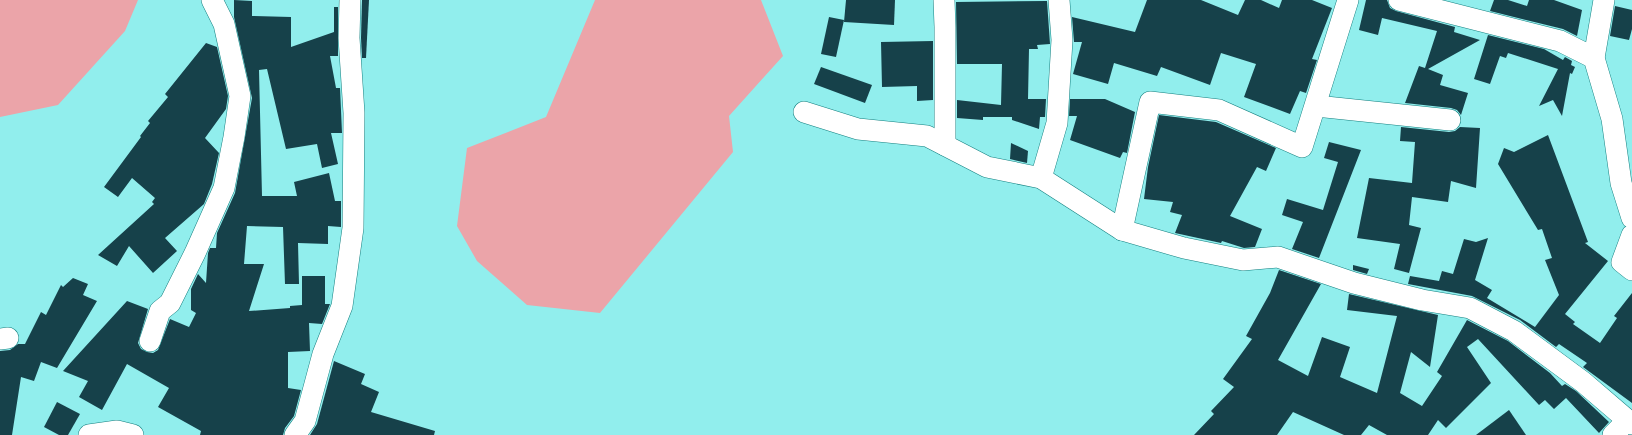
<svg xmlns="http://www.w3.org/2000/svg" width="1632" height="435" font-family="Inter,sans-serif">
<rect width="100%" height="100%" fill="#91eeed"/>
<g fill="#eba4a9">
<polygon points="0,0 138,0 125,31 58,105 0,117"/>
<polygon points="595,0 761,0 783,56 729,116 733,152 600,313 527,305 477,261 457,226 467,148 546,117"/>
</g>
<g fill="#16414a">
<polygon points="234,0 252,1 252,16 291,17 291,47 334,32 334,7 338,7 338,56 330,56 336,88 340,88 342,133 331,133 338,164 322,168 317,144 286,149 267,69 259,70 262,196 297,196 294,182 329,173 335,201 341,201 341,227 328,226 328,244 298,243 299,284 285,284 283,227 247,226 244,264 264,264 249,311 290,308 290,306 302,305 302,276 325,276 325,304 330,304 322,324 309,323 310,351 288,352 288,388 301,390 294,416 285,428 283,435 200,435 201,431 158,407 169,388 127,364 102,410 79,397 88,381 63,371 127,301 148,309 138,343 141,349 147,352 153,353 158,350 170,319 189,327 196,313 191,310 191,289 198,274 206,283 208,253 210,248 216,248 217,233 235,193 252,98 234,17"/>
<polygon points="362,0 369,0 366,58 362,58 361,38"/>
<polygon points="846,0 895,0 894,25 844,22"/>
<polygon points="1147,0 1201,0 1238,15 1245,0 1261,0 1279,8 1282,0 1312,0 1332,8 1312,59 1317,60 1306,93 1300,91 1290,114 1244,97 1256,64 1221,53 1210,85 1161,67 1157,76 1114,63 1108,84 1073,74 1082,42 1074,42 1072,17 1135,32"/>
<polygon points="1366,0 1387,0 1390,8 1396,11 1455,27 1454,32 1480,40 1428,69 1443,75 1440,85 1468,93 1461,115 1457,110 1451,108 1405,103 1419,66 1425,68 1437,31 1382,18 1378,35 1359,30"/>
<polygon points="1494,0 1508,0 1527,6 1529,0 1554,0 1582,10 1577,36 1563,29 1490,11"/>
<polygon points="1047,1 1050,44 1037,45 1038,49 1029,49 1028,99 1046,99 1045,117 1040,117 1039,129 1012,120 1012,117 983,117 983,120 957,118 957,100 1001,105 1002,64 957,64 956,2"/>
<polygon points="1615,6 1632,10 1632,29 1629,40 1610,36"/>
<polygon points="829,17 844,20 836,57 821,54"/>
<polygon points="1488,35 1544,49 1563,60 1565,57 1572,61 1571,65 1575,67 1572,74 1570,73 1562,116 1553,100 1539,106 1558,69 1508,53 1506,58 1500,56 1490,84 1474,79"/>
<polygon points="933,41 933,100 917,101 917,86 882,87 881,42"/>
<polygon points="206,43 217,47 228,96 226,109 205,138 219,153 212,184 204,204 165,238 177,251 153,273 129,246 117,266 98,255 154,204 152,202 155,198 132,178 118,197 104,187 141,137 140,136 150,123 148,121 168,97 165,94"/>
<polygon points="821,67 872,85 865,103 814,84"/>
<polygon points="1070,99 1105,99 1135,112 1127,153 1123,152 1120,158 1070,140 1077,116 1069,116"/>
<polygon points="1159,115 1216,122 1276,148 1266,171 1257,167 1230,216 1262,229 1255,247 1244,248 1222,241 1221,243 1175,233 1182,215 1170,212 1173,202 1144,199 1148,167"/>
<polygon points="1401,127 1449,132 1455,131 1460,127 1480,128 1476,188 1451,181 1448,202 1412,197 1409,225 1421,228 1409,273 1394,269 1400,244 1357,238 1369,178 1412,183 1415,142 1400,141"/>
<polygon points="1548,135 1588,242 1585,243 1608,261 1565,314 1575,322 1573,324 1600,343 1617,318 1614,316 1632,293 1632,403 1583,367 1587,363 1559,344 1556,347 1520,320 1472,296 1408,284 1410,276 1439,281 1442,271 1453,274 1464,239 1476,242 1488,238 1475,280 1492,290 1487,298 1535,327 1559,295 1545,260 1552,258 1542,229 1538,230 1498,164 1504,148 1514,152"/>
<polygon points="1329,142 1361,150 1319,258 1292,249 1303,222 1282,215 1287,199 1323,210 1338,162 1324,158"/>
<polygon points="1011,143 1028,151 1027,163 1010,159"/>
<polygon points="1353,265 1369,269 1367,274 1353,270"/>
<polygon points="1279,270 1321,284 1278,360 1308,376 1322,337 1350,347 1340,377 1377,393 1397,316 1347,310 1349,294 1438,315 1430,367 1411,352 1400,393 1422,406 1442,376 1437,372 1467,320 1508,341 1550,373 1562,386 1565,384 1576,391 1609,422 1599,433 1566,398 1554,409 1545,400 1539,405 1478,339 1467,347 1491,383 1446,428 1438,420 1428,435 1387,435 1369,425 1361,435 1344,435 1293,412 1277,435 1194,435 1214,414 1211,411 1234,387 1223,379 1252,339 1246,336 1270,293"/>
<polygon points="73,278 88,284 83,295 97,301 57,368 41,362 34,381 21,377 12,435 0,435 0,351 10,350 18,344 25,344 41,312 46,315 61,285 63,287"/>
<polygon points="334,361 365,374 361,384 379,392 371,412 435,431 434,435 310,435 317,424"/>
<polygon points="57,402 80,414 68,435 59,435 44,427"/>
<polygon points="1509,410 1526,435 1476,435"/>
</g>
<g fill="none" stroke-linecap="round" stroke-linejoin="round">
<g stroke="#148080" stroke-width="22">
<g id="minor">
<polyline points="944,0 945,27 945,145"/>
<polyline points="1399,0 1560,41 1594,58 1612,119 1621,183 1632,218"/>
<polyline points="1594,58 1604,0"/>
<polyline points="1316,106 1450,120"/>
<polyline points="804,112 858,129 927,136 987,167 1041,178 1122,230 1184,248 1243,260 1278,257 1354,283 1422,300 1470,308 1514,331 1583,382 1632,424"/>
<polyline points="1041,178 1057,123 1062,40 1059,0"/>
<polyline points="1122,230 1150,102 1219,110 1302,147 1348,0"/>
<polyline points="1632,235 1622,262 1632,270"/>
<polyline points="0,339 8,338"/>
<polyline points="150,341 160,311 170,303 195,253 224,188 234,137 240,96 224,24 212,0"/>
<polyline points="89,435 117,431 133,435"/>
<polyline points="295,435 305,421 323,354 342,306 353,228 354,113 349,38 350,0"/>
<polyline points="1613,435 1627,421"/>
</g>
</g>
<use href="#minor" stroke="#fff" stroke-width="21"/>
</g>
</svg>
